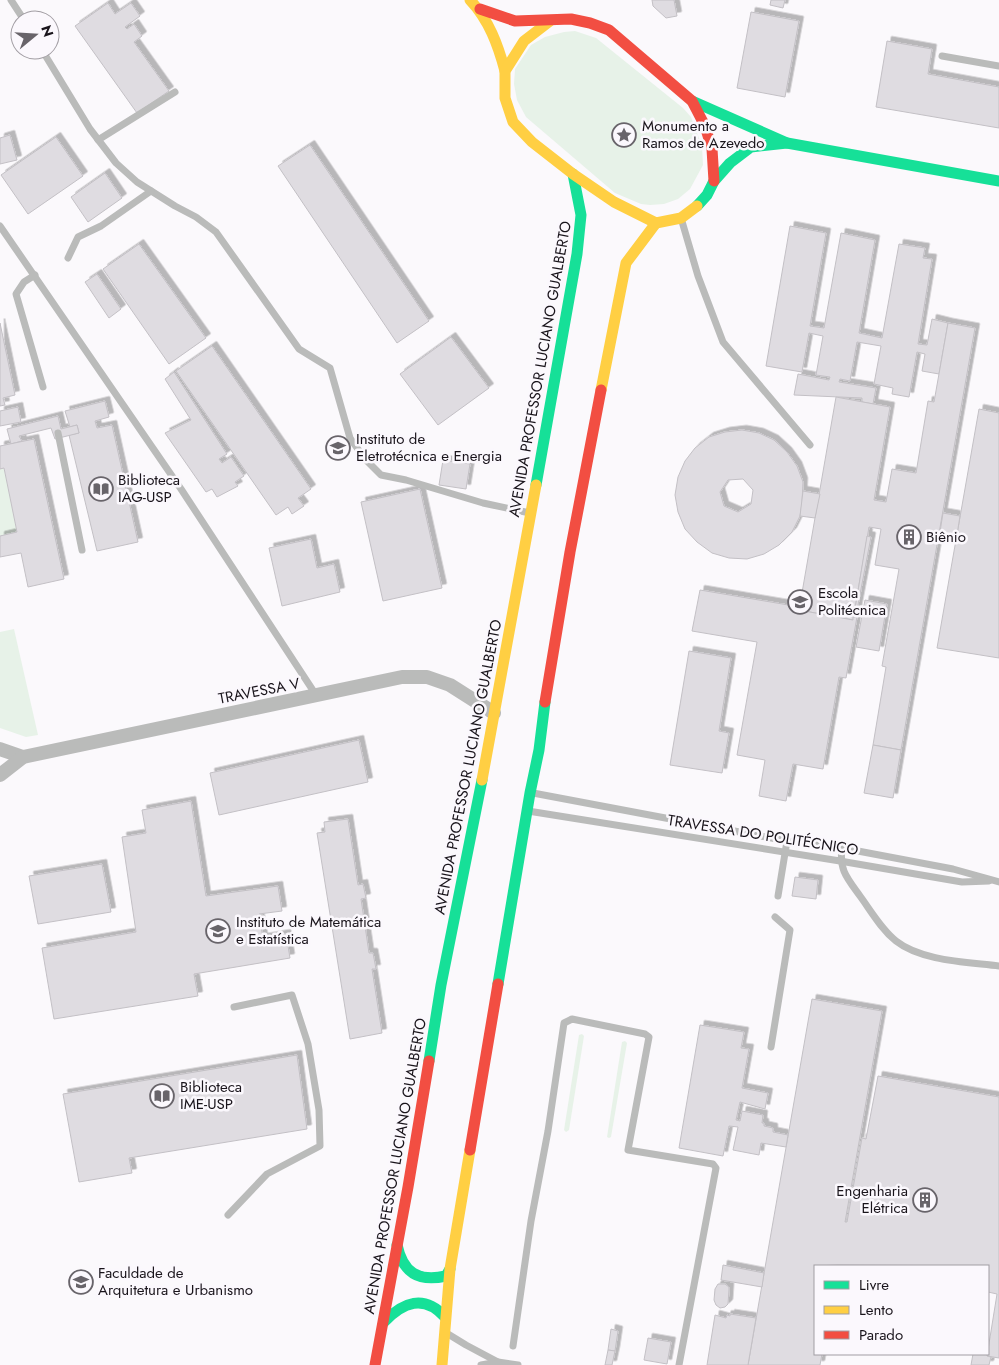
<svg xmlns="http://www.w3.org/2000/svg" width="999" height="1365" font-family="Jost,sans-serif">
<defs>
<filter id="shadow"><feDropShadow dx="4.5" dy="-4.5" stdDeviation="0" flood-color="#0004"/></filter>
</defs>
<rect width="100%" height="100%" fill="#fbf9fc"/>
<g fill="#e7f2e8">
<polygon points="575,31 596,38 683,108 691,117 702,146 703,165 690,189 678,199 664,204 650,205 641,204 615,193 526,117 517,100 514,84 515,69 531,45 545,37 564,32"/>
<polygon points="4,468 17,532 0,536 0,469"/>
<polygon points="14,629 38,735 26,737 0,728 0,632"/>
<polygon points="582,1034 584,1036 569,1130 566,1132 564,1130 579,1035"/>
<polygon points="625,1041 627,1043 611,1137 609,1138 607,1137 622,1042"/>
</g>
<g fill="#dfdce1" stroke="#c3c0c5" fill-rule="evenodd" filter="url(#shadow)">
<polygon points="652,0 674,0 677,16 666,18 653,6"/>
<polygon points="771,0 785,0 783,8 770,5"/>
<polygon points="108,3 115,14 131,3 140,16 125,27 127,29 134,24 142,36 134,42 169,91 137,113 75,26"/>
<polygon points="751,12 799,21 785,97 737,88"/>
<polygon points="887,41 932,49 928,74 999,87 999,128 876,107"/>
<polygon points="10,135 17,160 0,164 0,138"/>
<polygon points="56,137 83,176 28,214 1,175"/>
<polygon points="310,145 429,321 397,343 278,166"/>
<polygon points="105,173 122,198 88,222 71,197"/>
<polygon points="790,226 826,233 810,326 824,328 841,233 875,240 859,333 882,338 899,244 925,248 923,258 932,259 918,344 927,345 932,319 948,323 939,374 922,371 925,354 917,352 909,397 892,394 893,388 874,384 881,346 857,342 850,381 840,379 839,382 876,388 873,404 862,402 862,398 794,395 798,374 829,380 830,377 816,375 823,336 809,333 802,372 766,366"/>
<polygon points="139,244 206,338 169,364 103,269"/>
<polygon points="97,274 121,309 109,318 85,282"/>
<polygon points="0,323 15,395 3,398 5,405 0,406"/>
<polygon points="948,323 975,328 901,750 873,745 886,667 882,666 899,569 875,565 881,529 869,527 853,620 799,610 836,397 890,407 874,500 886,502 892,469 916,473 928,401 934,402"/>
<polygon points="451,337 489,388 438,425 400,374"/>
<polygon points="212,346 311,489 298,498 304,506 292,514 288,507 276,515 176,371"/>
<polygon points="174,372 227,454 219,459 222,463 231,457 244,476 235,482 238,486 217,497 212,489 206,492 165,433 191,420 165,379"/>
<polygon points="105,401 109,417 95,421 97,428 112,425 138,542 97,551 69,435 79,433 77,425 70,427 65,411"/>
<polygon points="18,407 21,422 0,426 0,411"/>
<polygon points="979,409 999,413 999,658 937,648"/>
<polygon points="58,416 61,429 77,425 79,433 55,439 51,428 19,436 22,441 11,444 7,429"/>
<path d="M742,430L759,433L774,440L787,452L797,466L803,482L802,503L800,516L792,532L779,545L764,554L747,559L729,558L712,553L697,542L685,529L678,512L675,495L678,477L685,461L695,448L709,437L725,432ZM743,479L753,490L751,504L738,512L724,506L720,492L728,480Z"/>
<polygon points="34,439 64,579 28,587 21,553 0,557 0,536 17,532 4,468 0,469 0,446"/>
<polygon points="443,460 470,464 466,489 439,485"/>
<polygon points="420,489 442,588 383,601 361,502"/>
<polygon points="803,491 820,494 815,518 800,516"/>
<polygon points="943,513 960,516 956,541 939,538"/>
<polygon points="867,536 871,537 857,610 855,609"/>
<polygon points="311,539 317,568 334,564 340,592 282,606 269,548"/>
<polygon points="700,590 800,607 799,610 853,620 853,617 857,617 846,678 839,677 823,769 793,764 786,801 759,796 765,760 737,755 757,642 692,631"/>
<polygon points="865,600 887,604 879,651 856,647"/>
<polygon points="689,651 731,658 719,731 729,733 722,773 670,765"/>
<polygon points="359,740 368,782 219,815 210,773"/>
<polygon points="873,745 901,750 893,798 864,793"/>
<polygon points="191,801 206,896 278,886 282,911 259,914 263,938 286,934 290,958 194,974 198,996 54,1019 42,948 136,932 122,837 146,833 142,810"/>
<polygon points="348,819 358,885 363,884 366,898 361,899 369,953 373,953 376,969 372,969 382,1033 350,1039 317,833 325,832 324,822"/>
<polygon points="102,864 111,912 38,924 29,876"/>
<polygon points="795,877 818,880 816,899 792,896"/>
<polygon points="812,999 882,1011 845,1222 847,1222 862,1138 866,1139 878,1076 999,1097 999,1358 987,1356 997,1294 988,1292 988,1266 838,1265 815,1266 815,1354 822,1354 820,1365 748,1365"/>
<polygon points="700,1025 744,1032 741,1048 749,1049 742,1088 768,1093 765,1109 740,1102 736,1120 740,1121 742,1111 763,1115 762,1123 764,1123 764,1126 773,1128 773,1132 788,1135 786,1147 761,1143 759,1155 733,1150 738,1127 729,1126 723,1156 679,1148"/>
<polygon points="297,1055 307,1129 129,1158 132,1173 79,1182 63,1094"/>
<polygon points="723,1265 764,1273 762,1287 721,1280"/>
<polygon points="718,1284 725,1284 729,1287 729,1290 728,1304 725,1307 720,1308 716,1305 714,1300 715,1289"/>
<polygon points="730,1314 756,1318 748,1365 707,1365 715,1315 726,1318 727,1315 730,1316"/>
<polygon points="611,1329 618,1331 615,1351 608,1350"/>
<polygon points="648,1338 671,1342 667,1364 644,1360"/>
<polygon points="608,1350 615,1351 612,1365 605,1365"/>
<polygon points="973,1354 987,1354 987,1356 991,1357 989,1365 971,1365"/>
</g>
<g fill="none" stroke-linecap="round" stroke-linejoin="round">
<g stroke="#babbba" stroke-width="7">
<polyline points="11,0 24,20"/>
<polyline points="42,50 90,129 116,163 137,182 175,206 196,217 216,232 299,349 330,368 350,438 365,459 381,475 406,480 483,503 530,513"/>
<polyline points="942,56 999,66"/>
<polyline points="98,140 175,92"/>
<polyline points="681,218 698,276 723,342 810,445"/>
<polyline points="0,226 181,489 316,695"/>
<polyline points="68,258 78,237 101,226 151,191"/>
<polyline points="35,275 24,282 16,294 43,387"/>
<polyline points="58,433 82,550"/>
<polyline points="533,793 787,841 842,848 953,869 999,882"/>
<polyline points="528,811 840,861 962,882 989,881"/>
<path d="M842,848C839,870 847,878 860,896C871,911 881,929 896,941C921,961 968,962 999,966"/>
<polyline points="778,896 787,841"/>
<polyline points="771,1047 790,930 775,917"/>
<polyline points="228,1215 267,1174 320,1146 319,1110 308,1044 292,995 234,1007"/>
<polyline points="448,1334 466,1345 498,1362 518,1365"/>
<polyline points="513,1346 531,1221 548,1131 564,1023 572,1019 645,1034 649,1037 628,1150 713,1164 716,1168 679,1365"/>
<polyline points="481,1365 498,1362"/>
</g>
<g stroke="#babbba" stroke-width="14">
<polyline points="0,749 23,757"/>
<polyline points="0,775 23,757 402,677 427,677 450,685 494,713"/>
</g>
<g stroke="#16e098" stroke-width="11">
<polyline points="692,101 787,143 999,181"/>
<polyline points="697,206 707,195 714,181 730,163 751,147 787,143"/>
<polyline points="536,485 577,254 581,215 573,174"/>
<polyline points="498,984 530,793 539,750 545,702"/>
<polyline points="429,1061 441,985 482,780"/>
<path d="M397,1245C403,1273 418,1282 446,1276L450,1269"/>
<path d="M384,1322C403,1302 424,1294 445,1317"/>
</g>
<g stroke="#ffcf43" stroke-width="11">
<path d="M470,0C489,20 498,45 505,71"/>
<polyline points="550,21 524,41 505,71 505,98 513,122 532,142 573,174 614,202 656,223 681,218 697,206"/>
<polyline points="601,390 626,263 656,223"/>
<polyline points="482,780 536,485"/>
<polyline points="442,1365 450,1269 470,1150"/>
</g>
<g stroke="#f24e42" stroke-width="11">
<polyline points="480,9 515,21 571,19 590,23 609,30 692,101 705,126 712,149 714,181"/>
<polyline points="545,702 570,552 601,390"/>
<polyline points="470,1150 498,984"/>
<polyline points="375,1365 408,1187 429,1061"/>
</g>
</g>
<defs>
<g id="sight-ring" transform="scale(1.25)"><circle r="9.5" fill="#fbf8fd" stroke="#68646a" stroke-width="1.5"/><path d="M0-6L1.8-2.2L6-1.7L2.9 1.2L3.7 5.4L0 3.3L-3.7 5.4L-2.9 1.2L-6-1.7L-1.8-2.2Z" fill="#68646a"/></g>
<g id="university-ring" transform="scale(1.25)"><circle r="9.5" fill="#fbf8fd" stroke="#68646a" stroke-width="1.5"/><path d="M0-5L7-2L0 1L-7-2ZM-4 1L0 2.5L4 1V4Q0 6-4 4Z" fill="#68646a"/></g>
<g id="library-ring" transform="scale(1.25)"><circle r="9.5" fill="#fbf8fd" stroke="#68646a" stroke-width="1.5"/><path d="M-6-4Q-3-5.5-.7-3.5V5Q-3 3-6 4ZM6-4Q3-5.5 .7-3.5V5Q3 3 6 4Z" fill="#68646a"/></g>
<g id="building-ring" transform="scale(1.25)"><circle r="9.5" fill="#fbf8fd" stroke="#68646a" stroke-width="1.5"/><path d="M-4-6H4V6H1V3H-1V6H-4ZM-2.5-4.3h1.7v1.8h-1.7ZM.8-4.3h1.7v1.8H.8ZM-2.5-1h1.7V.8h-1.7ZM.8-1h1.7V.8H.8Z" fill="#68646a"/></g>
</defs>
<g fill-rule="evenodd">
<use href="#sight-ring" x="624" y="135"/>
<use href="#university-ring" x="338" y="448"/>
<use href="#library-ring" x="101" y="489"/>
<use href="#building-ring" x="909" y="537"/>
<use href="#university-ring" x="800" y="602"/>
<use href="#university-ring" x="218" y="931"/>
<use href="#library-ring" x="162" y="1096"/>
<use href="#building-ring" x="925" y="1200"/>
<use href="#university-ring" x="81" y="1282"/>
</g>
<g text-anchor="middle" stroke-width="5" stroke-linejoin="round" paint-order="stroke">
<g font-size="15" fill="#19141b" stroke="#fbf8fd" text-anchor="start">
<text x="642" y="131">Monumento a<tspan x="642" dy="17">Ramos de Azevedo</tspan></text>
<text x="356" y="444">Instituto de<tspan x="356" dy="17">Eletrotécnica e Energia</tspan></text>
<text x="118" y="485">Biblioteca<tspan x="118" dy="17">IAG-USP</tspan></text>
<text x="926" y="542">Biênio</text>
<text x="818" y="598">Escola<tspan x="818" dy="17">Politécnica</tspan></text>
<text x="236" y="927">Instituto de Matemática<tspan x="236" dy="17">e Estatística</tspan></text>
<text x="180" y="1092">Biblioteca<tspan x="180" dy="17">IME-USP</tspan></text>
<text x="908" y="1196" text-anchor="end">Engenharia<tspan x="908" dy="17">Elétrica</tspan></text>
<text x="98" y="1278">Faculdade de<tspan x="98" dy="17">Arquitetura e Urbanismo</tspan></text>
</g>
<g font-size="15" fill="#19141b" stroke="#fbf8fd">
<text transform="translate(540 369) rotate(-80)" y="5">AVENIDA PROFESSOR LUCIANO GUALBERTO</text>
<text transform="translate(259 691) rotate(-11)" y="5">TRAVESSA V</text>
<text transform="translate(468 767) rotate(-79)" y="5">AVENIDA PROFESSOR LUCIANO GUALBERTO</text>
<text transform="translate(763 835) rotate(9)" y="5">TRAVESSA DO POLITÉCNICO</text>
<text transform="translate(395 1166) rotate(-80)" y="5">AVENIDA PROFESSOR LUCIANO GUALBERTO</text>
</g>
</g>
<rect x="814" y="1265" width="175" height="90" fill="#fbf8fd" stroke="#a19da3"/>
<rect x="824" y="1281" width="25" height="8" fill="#16e098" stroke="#a19da3"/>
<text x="859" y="1290" font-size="15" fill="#19141b">Livre</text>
<rect x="824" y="1306" width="25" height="8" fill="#ffcf43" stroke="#a19da3"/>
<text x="859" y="1315" font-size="15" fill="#19141b">Lento</text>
<rect x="824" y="1331" width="25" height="8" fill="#f24e42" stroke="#a19da3"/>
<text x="859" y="1340" font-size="15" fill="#19141b">Parado</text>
<g transform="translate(35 35) rotate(72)"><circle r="24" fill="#fbf8fd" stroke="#a19da3"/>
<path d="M0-4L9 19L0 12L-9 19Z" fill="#68646a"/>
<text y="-8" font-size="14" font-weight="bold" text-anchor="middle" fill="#19141b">N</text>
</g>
</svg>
